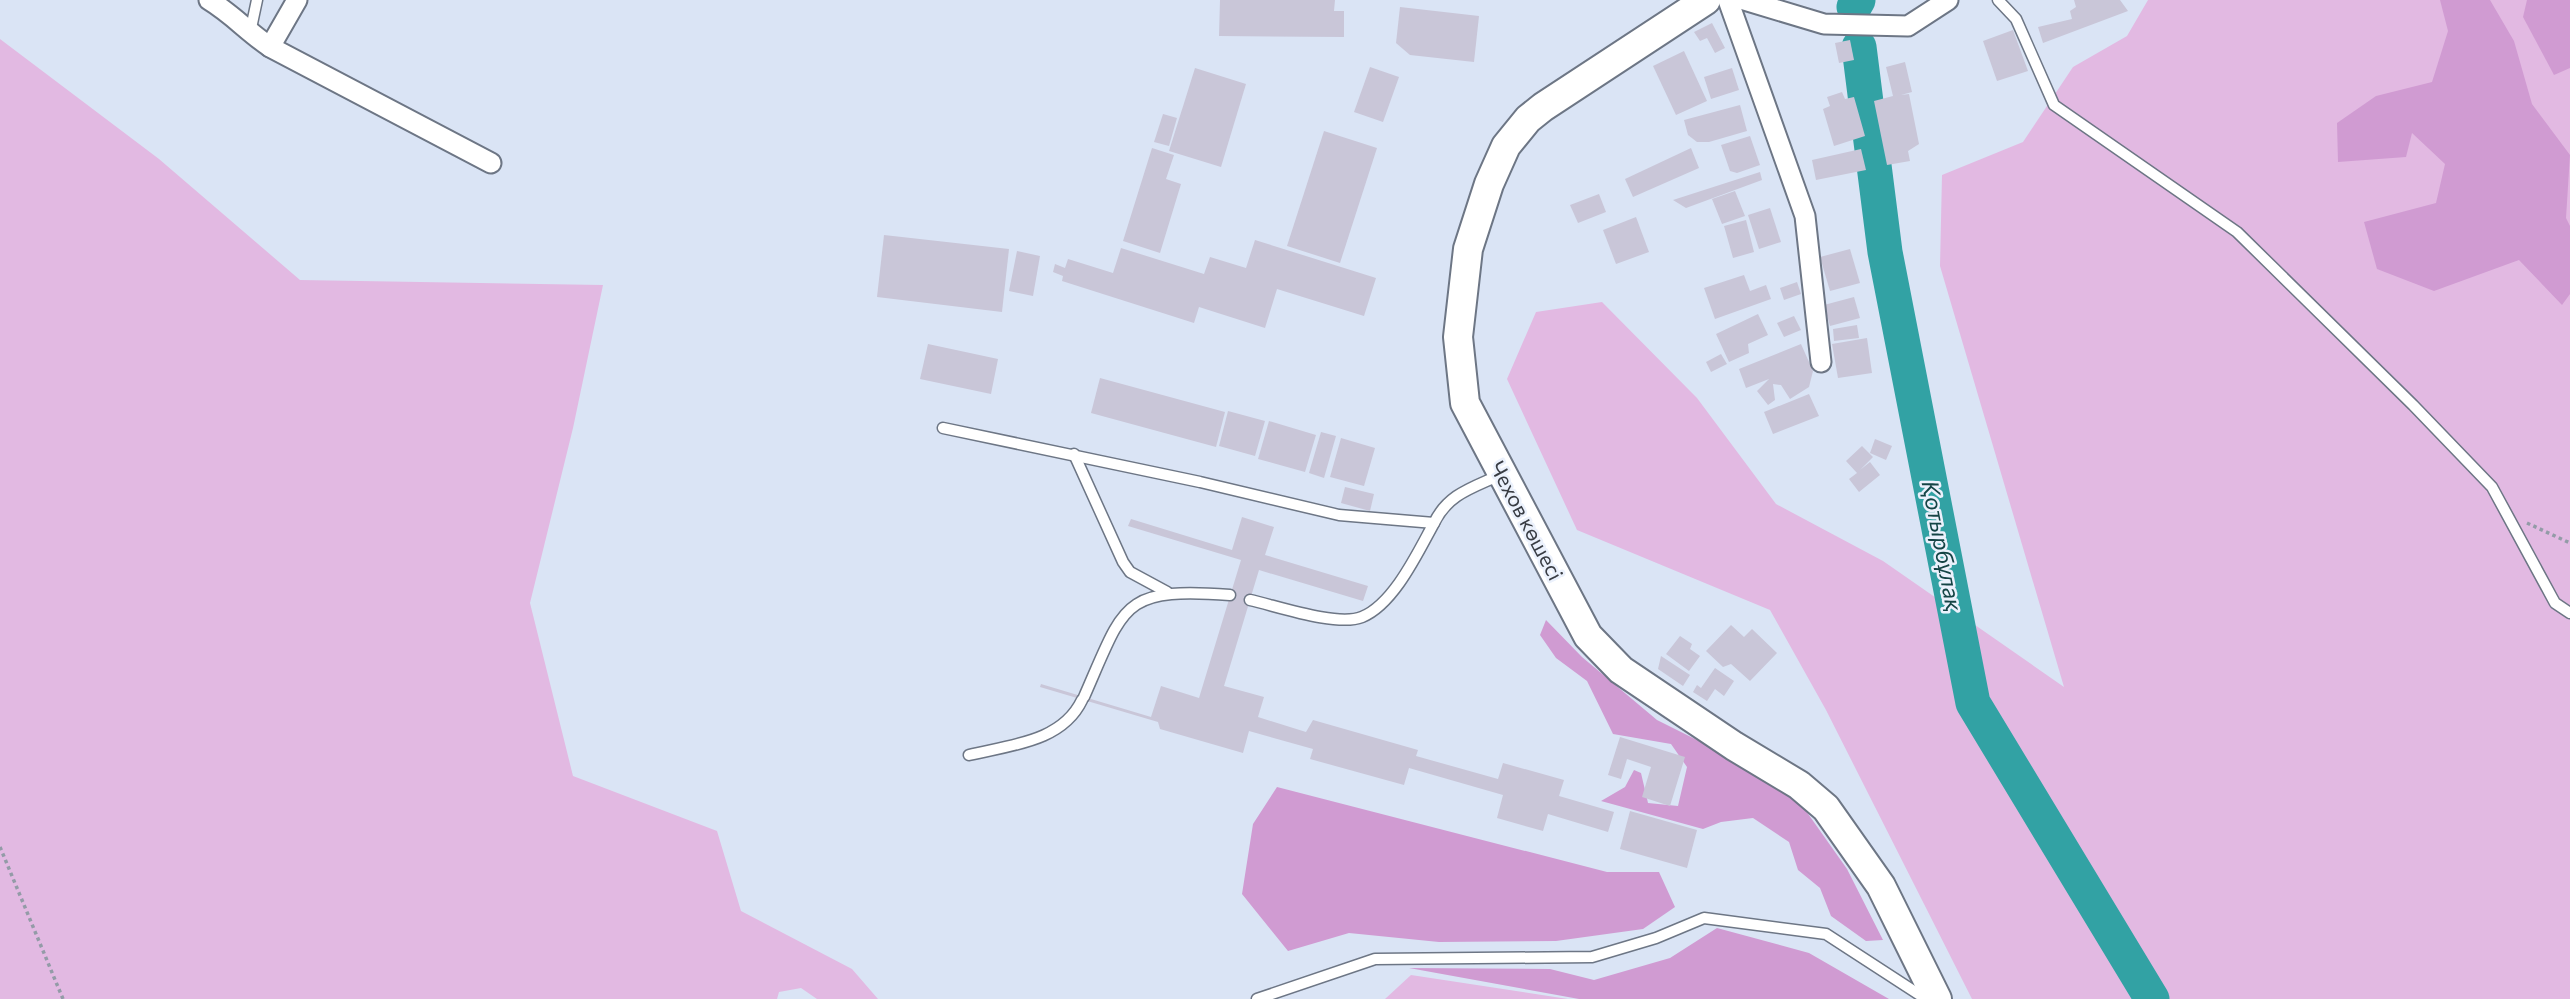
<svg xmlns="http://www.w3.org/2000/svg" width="2570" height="999" font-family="Commissioner,sans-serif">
<rect width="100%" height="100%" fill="#dae4f5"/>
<g fill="#e2b9e2">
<polygon points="2148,0 2570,0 2570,999 1972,999 1826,710 1770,610 1577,530 1507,379 1536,312 1602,302 1697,398 1776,504 1883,561 2064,687 1940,266 1942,175 2023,142 2073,67 2127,36"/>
<polygon points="0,39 159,159 300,280 603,285 573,428 530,603 573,776 717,831 741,911 852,969 878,999 817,999 801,988 779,992 777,999 0,999"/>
<polygon points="1411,975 1568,999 1385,999"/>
</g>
<g fill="#d09bd2">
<polygon points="2440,0 2490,0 2514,41 2532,104 2570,155 2566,218 2570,226 2570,294 2562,305 2519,260 2434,291 2377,269 2364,222 2436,203 2445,164 2412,133 2406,157 2338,162 2337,123 2376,96 2432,82 2448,31"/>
<polygon points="2527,0 2570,0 2570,68 2554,75 2523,17"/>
<polygon points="1546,620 1582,657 1657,720 1741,762 1799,801 1847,869 1883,940 1866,941 1831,916 1820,888 1798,870 1789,842 1753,818 1721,822 1703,829 1601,801 1625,787 1634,770 1641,773 1648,803 1678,806 1687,767 1671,744 1613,734 1587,681 1556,658 1540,635"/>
<polygon points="1277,787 1607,872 1659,872 1675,907 1643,929 1556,941 1439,942 1349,933 1288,951 1242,894 1253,824"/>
<polygon points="1717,928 1809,953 1889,999 1579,999 1409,968 1550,969 1594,980 1670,958"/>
</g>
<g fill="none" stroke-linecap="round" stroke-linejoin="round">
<g stroke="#32a2a4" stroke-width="35">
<polyline points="1854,7 1858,0"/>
<polyline points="1859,47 1885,252 1973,703 2152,999"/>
</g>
</g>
<g fill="#c9c6d8">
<polygon points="1220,0 1335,0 1334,11 1344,11 1344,37 1219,36"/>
<polygon points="2074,0 2120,0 2128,11 2043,43 2038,27 2072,19 2070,11 2076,7"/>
<polygon points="1400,7 1479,16 1474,62 1410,55 1396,43"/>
<polygon points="1712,23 1725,48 1715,53 1707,38 1700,41 1694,32"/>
<polygon points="2013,30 2028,71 1997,81 1983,41"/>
<polygon points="1850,40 1854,60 1839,63 1835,43"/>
<polygon points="1684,51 1707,101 1676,115 1653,66"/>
<polygon points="1905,62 1912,92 1901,95 1909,94 1919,144 1908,151 1910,161 1887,165 1874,101 1893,96 1886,67"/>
<polygon points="1370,67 1399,77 1383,122 1354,112"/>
<polygon points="1195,68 1246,84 1221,167 1169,151"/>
<polygon points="1732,68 1739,90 1711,99 1704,77"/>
<polygon points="1842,92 1845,99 1854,97 1865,136 1834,146 1823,109 1830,106 1827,97"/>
<polygon points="1740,105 1747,131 1709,142 1697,142 1688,135 1684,120"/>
<polygon points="1163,114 1177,118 1169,146 1154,142"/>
<polygon points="1324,131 1377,148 1340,263 1287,246"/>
<polygon points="1750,136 1760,165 1737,173 1730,171 1721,145"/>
<polygon points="1152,148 1174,155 1166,179 1181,184 1160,253 1123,241"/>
<polygon points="1691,148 1699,168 1633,197 1625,179"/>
<polygon points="1861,149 1866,170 1816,180 1812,160"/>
<polygon points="1760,172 1762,180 1686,208 1673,200"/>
<polygon points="1735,191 1745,216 1722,224 1712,199"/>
<polygon points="1599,194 1606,212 1578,223 1570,205"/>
<polygon points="1770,208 1781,242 1759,249 1748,215"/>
<polygon points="1636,217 1649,252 1616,264 1603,230"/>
<polygon points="1746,220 1754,252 1733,258 1724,226"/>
<polygon points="884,235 1009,249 1002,312 877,297"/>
<polygon points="1255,240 1376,278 1364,316 1277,289 1265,328 1199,307 1194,323 1062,281 1063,276 1053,272 1055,264 1065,268 1068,259 1113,273 1121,248 1204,274 1210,257 1246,268"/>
<polygon points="1850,249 1860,283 1830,291 1820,257"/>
<polygon points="1017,251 1040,256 1033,296 1009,291"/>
<polygon points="1744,275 1750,291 1766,285 1771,299 1715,319 1704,288"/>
<polygon points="1797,282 1801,294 1784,300 1780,288"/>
<polygon points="1854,297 1860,318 1830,326 1824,305"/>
<polygon points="1758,314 1768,335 1748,344 1749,353 1729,362 1716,334"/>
<polygon points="1794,316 1801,330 1784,337 1777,323"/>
<polygon points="1857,325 1859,338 1834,341 1833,329"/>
<polygon points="1867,338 1872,373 1838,378 1832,344"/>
<polygon points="928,344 998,359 991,394 920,379"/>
<polygon points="1801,344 1813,371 1809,387 1790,399 1781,385 1773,384 1775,400 1768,405 1757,391 1769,379 1746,388 1739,369"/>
<polygon points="1721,354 1727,364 1711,372 1706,362"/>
<polygon points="1100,378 1225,412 1216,447 1091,413"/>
<polygon points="1809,394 1819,416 1773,434 1764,412"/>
<polygon points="1228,411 1265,421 1255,456 1219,446"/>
<polygon points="1269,421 1316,435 1305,472 1258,459"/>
<polygon points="1321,432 1336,436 1324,478 1309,473"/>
<polygon points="1341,438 1375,448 1364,486 1330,477"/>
<polygon points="1875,439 1892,446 1886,460 1870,453"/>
<polygon points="1862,446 1873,457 1860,470 1870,462 1880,475 1859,492 1849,479 1857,473 1846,461"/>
<polygon points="1345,487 1374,494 1370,511 1341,503"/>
<polygon points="1242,517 1274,527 1265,555 1368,586 1363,601 1259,570 1224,686 1264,697 1258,717 1306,732 1313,720 1418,750 1416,756 1498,779 1503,763 1564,780 1559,796 1614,812 1608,832 1548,814 1543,831 1497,818 1503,795 1409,768 1404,785 1310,759 1313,749 1249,731 1243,753 1160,729 1158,722 1040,687 1041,684 1151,717 1161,686 1199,698 1241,560 1128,526 1131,519 1232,550"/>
<polygon points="1731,625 1744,637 1752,629 1777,653 1750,681 1731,664 1723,667 1706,651"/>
<polygon points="1680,636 1692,644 1690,649 1700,656 1689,671 1666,654"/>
<polygon points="1661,656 1690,675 1683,686 1658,669"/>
<polygon points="1715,668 1734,681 1724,696 1715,689 1707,701 1693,692 1697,685 1701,688"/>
<polygon points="1620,737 1685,757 1670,806 1642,797 1651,767 1627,759 1621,779 1608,775"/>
<polygon points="1630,811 1697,830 1687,868 1620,849"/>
</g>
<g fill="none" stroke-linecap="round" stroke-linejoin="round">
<g stroke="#6d7685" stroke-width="13">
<g id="lane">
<polyline points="1998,0 2016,19 2054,105 2237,232 2413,405 2492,487 2555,603 2570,613"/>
<polyline points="250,33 257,0"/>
<path d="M943,428L1200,482L1339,515L1434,523C1448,494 1472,488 1500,475"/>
<polyline points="1074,454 1123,562 1130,572 1167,592"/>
<path d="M1250,600C1277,606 1337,627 1362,617C1394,604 1418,552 1434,523"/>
<path d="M1084,697C1125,604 1121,587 1230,595"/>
<path d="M969,755C1010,745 1062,742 1082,700"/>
<polyline points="1257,999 1375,959 1592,957 1656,938 1704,918 1826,934 1926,999"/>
</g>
</g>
<g stroke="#6d7685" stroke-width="23">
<g id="street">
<path d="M209,0C232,14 248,32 270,47L297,0"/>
<polyline points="1728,0 1805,216 1821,362"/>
<polyline points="1744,0 1824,24 1908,26 1948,0"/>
<polyline points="270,47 491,163"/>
</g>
</g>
<g stroke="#6d7685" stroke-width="32">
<polyline id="secondary" points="1706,0 1543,107 1528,119 1506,146 1489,184 1468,249 1458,337 1465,403 1588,636 1621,670 1734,746 1799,785 1826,808 1881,886 1937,999"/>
</g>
<g stroke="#939ba7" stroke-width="3.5" stroke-dasharray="3.5 3.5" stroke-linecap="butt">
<polyline points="2527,523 2570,543"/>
<polyline points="0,847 63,999"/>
</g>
<use href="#lane" stroke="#fff" stroke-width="10"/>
<use href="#street" stroke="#fff" stroke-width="19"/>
<use href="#secondary" stroke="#fff" stroke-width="28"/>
</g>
<g text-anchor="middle" stroke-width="5" stroke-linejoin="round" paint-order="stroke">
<g font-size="21" fill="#383c43" stroke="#ebf1fc">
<text transform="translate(1526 521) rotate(62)" y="7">Чехов көшесі</text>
</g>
<g font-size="23" font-style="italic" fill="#144445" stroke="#ebf1fc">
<text transform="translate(1942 546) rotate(79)" y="8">Қотырбұлақ</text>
</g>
</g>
</svg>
